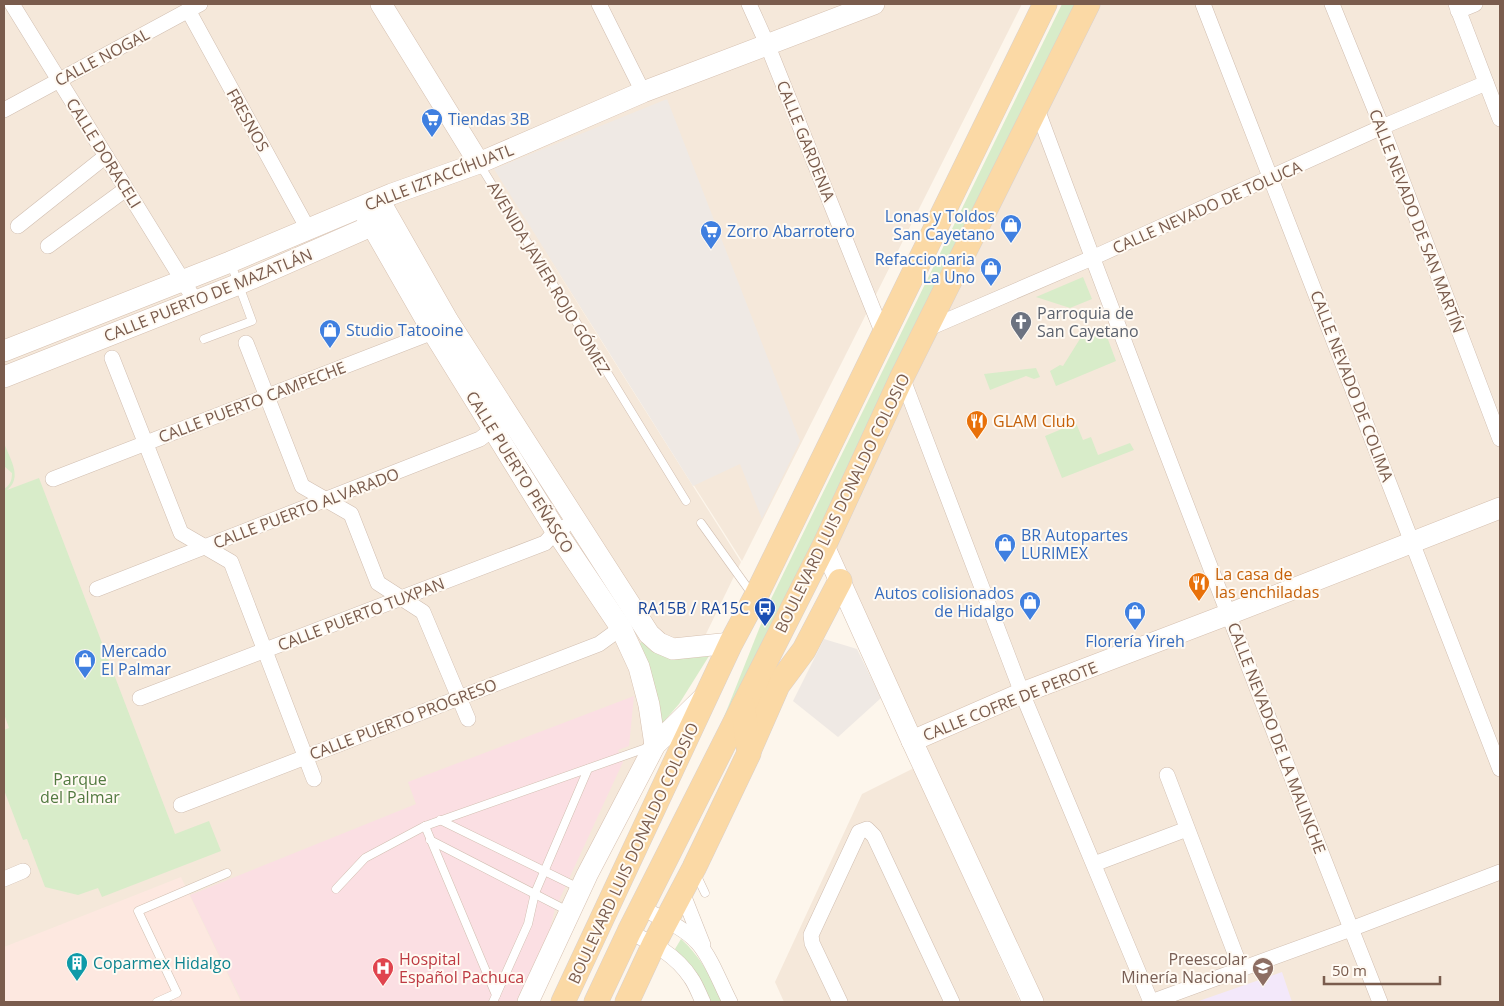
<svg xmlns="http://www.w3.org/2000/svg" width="1504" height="1006" font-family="'Open Sans',sans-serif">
<rect width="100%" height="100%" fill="#fdf6ec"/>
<g fill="#f5e8da">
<polygon points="4,4 1022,4 742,561 530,228 741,562 527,1002 4,1002"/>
<polygon points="1067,4 1500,4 1500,1002 1030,1002 849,596 806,538"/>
<polygon points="914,768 1020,1002 784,1002 775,982 862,794"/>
</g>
<polygon fill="#fde8e0" points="181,877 241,1002 4,1002 4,947"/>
<g fill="#efe9e4">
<polygon points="667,99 800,441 762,519 740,464 693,486 494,169"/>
<polygon points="824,639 857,649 881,698 838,737 793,701"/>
</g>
<polygon fill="#f3e8fa" points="1282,972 1292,1002 1196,1002"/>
<polygon fill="#fbdfe3" points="634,696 629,746 618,750 623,762 555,909 549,933 516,1002 242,1002 190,895 416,804 408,782"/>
<g fill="#d8ecc9">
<polygon points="1062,4 1075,4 722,728 720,727 771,599"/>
<polygon points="1083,277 1092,299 1070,308 1036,297"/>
<polygon points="1103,326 1116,361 1056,386 1050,371 1060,365 1063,366 1083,334"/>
<polygon points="1036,368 1040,377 1034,379 1026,376 990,390 984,374"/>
<polygon points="1076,423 1083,440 1091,437 1098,455 1130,443 1134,450 1062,478 1045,436"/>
<path d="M4,443C10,459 23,477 7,490L39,478L175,834L209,821L221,851L102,897L98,888L78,895L45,887L27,839L23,840L4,790V730L9,728L4,714V489C10,485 12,481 12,473L4,466Z"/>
<path d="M643,641C670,658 677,660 709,656L679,704L659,727C656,698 654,670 638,645Z"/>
<path d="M681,939C700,956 712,978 722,1002H711L696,974L675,949Z"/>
</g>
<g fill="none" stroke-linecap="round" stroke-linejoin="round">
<g stroke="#d1beb0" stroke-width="9">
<g id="lane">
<polyline points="480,165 686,501"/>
<polyline points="204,339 252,321 231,264"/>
<polyline points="701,523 752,594"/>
<polyline points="440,820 579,888"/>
<polyline points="425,826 496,995"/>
<polyline points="430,840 568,911"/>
<polyline points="696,874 705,893"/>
<polyline points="336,889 365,858 425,826 649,747"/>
<polyline points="157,1002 177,993 138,911 227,873"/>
<polyline points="493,1002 528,924 535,893 588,769"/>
</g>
</g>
<g stroke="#d1beb0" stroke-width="16">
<g id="street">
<polyline points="12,4 196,302"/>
<polyline points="599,4 643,92"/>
<polyline points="749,4 767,44 883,334"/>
<polyline points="1203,4 1500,769"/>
<polyline points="1332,4 1382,127 1500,439"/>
<polyline points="1456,4 1500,119"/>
<polyline points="188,10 308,229"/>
<polyline points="1458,11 1475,4"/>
<path d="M1037,109C1148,408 1263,706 1380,1002"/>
<polyline points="4,110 200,4"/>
<polyline points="18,226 106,156"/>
<polyline points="48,246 126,189"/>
<polyline points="927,329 1092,258 1382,127 1486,83"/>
<polyline points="246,343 302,486 351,514 378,583 423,612 468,719"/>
<polyline points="112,358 181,533 231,562 314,779"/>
<polyline points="902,377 1022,693 1151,1002"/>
<polyline points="53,479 433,332 440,327"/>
<polyline points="97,589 480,439 493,429 500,426"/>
<polyline points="140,698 545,543 556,531 564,527"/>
<polyline points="1167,775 1241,969"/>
<polyline points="181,805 599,644 621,628"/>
<polyline points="1094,864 1187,829"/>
<polyline points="4,879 23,871"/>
<polyline points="682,892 703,945"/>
<path d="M642,908C660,918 684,927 698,943C712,959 720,983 730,1002"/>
<path d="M629,932C653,943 676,955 691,978C696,985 699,994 703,1002"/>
<polyline points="840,1002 812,943 811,935 859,832 867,829 874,836 952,1002"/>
<polyline points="1151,1002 1351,929 1500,872"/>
</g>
</g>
<g stroke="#d6c0b0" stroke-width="22">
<g id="secondary">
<polyline points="381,4 479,163"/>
<polyline points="379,200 448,321 649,634 659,643 673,649 731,643"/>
<polyline points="362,208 433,332 493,429 556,531 621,628 639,667 649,705 655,745"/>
<polyline points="4,351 230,262 392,194 479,163 643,92 874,4"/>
<polyline points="4,377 239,284 385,220"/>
<polyline points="824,546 912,741 1033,1002"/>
<polyline points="912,741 1022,693 1229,614 1500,508"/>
<polyline points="528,1002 587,875 655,745 702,699"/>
</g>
</g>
<g stroke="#dad1cd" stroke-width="25">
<g id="primary">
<polyline points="749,751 778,685 804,650 840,581"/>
<polyline points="563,1002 731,643 755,598 1045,4"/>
<polyline points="596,1002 629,932 824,546 902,377 1088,4"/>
<polyline points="627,1002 654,944 694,868 749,753 743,706"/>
</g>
</g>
<use href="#lane" stroke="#fff" stroke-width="8"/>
<use href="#street" stroke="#fff" stroke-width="15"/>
<use href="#secondary" stroke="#fff" stroke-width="21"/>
<use href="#primary" stroke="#fbd9a5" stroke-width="24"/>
</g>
<defs>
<g id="supermarket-pin" transform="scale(1.125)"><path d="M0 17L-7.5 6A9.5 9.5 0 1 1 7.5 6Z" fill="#3f7fe0" stroke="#fffaf3"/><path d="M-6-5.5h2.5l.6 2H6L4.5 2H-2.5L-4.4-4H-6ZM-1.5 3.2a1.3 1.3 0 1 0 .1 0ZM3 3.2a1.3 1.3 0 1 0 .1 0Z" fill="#fff"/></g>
<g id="shop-pin" transform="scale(1.125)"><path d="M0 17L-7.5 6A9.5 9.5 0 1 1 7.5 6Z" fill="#3f7fe0" stroke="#fffaf3"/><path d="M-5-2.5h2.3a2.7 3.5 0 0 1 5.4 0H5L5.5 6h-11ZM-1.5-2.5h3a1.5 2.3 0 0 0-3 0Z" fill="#fff"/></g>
<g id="church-pin" transform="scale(1.125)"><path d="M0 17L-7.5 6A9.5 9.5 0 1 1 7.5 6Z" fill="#6b7280" stroke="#fffaf3"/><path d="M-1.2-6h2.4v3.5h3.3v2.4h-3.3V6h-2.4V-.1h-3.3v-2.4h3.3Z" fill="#fff"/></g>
<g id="restaurant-pin" transform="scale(1.125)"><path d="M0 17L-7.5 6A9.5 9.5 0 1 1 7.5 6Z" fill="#e8710a" stroke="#fffaf3"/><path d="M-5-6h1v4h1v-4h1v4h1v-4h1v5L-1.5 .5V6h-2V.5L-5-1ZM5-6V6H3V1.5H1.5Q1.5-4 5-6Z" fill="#fff"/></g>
<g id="bus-pin" transform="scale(1.125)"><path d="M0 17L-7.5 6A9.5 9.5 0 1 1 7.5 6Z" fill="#1a4fb4" stroke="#fffaf3"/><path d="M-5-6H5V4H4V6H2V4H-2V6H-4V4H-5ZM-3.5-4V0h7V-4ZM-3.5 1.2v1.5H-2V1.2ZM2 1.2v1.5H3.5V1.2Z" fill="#fff"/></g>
<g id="building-pin" transform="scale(1.125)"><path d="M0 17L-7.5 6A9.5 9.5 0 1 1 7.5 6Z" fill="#0f9aa8" stroke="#fffaf3"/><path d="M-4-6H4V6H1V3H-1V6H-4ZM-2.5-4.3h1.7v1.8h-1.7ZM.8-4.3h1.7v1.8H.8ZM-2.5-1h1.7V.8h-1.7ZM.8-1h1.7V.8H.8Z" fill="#fff"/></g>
<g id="hospital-pin" transform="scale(1.125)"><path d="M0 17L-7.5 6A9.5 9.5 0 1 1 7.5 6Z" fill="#e0444e" stroke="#fffaf3"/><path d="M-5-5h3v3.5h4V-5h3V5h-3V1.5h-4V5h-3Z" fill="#fff"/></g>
<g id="school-pin" transform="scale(1.125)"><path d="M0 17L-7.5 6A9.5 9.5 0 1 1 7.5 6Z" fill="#8d6e63" stroke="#fffaf3"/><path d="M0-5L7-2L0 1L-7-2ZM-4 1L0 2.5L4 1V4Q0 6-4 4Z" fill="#fff"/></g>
</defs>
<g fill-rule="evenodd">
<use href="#supermarket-pin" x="432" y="119"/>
<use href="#shop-pin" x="1011" y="225"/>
<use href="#supermarket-pin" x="711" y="231"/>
<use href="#shop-pin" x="991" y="268"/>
<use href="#church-pin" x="1021" y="322"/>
<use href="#shop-pin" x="330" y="330"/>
<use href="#restaurant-pin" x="977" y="421"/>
<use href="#shop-pin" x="1005" y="544"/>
<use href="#restaurant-pin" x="1199" y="583"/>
<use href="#shop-pin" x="1030" y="602"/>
<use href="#bus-pin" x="765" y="608"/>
<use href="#shop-pin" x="1135" y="612"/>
<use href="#shop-pin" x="85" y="660"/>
<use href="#building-pin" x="77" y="963"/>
<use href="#hospital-pin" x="383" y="968"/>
<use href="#school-pin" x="1263" y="968"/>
</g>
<g text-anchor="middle" stroke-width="4" stroke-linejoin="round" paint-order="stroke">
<g font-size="16" fill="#7a5c4d" stroke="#fffaf3">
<text transform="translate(102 57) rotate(-28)" y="6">CALLE NOGAL</text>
<text transform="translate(248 120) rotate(61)" y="6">FRESNOS</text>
<text transform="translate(806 141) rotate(68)" y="6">CALLE GARDENIA</text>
<text transform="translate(104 153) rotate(58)" y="6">CALLE DORACELI</text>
<text transform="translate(439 177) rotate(-21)" y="6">CALLE IZTACCÍHUATL</text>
<text transform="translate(1207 207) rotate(-24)" y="6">CALLE NEVADO DE TOLUCA</text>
<text transform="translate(1417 221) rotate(69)" y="6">CALLE NEVADO DE SAN MARTÍN</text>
<text transform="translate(549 278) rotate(59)" y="6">AVENIDA JAVIER ROJO GÓMEZ</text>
<text transform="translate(208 295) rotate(-22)" y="6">CALLE PUERTO DE MAZATLÁN</text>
<text transform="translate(1352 386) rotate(69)" y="6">CALLE NEVADO DE COLIMA</text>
<text transform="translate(252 402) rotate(-21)" y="6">CALLE PUERTO CAMPECHE</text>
<text transform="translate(520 472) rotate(58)" y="6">CALLE PUERTO PEÑASCO</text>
<text transform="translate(842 503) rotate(-64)" y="6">BOULEVARD LUIS DONALDO COLOSIO</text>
<text transform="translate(306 508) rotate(-21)" y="6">CALLE PUERTO ALVARADO</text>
<text transform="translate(361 614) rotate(-21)" y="6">CALLE PUERTO TUXPAN</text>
<text transform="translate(1010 701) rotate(-22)" y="6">CALLE COFRE DE PEROTE</text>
<text transform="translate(403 719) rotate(-21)" y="6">CALLE PUERTO PROGRESO</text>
<text transform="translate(1277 738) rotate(69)" y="6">CALLE NEVADO DE LA MALINCHE</text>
<text transform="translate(633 853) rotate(-65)" y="6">BOULEVARD LUIS DONALDO COLOSIO</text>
</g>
<g font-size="16" fill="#366cbe" stroke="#fffaf3" text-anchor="start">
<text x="448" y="125">Tiendas 3B</text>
<text x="995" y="222" text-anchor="end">Lonas y Toldos<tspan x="995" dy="18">San Cayetano</tspan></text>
<text x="727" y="237">Zorro Abarrotero</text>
<text x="975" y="265" text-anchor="end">Refaccionaria<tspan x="975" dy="18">La Uno</tspan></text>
<text x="346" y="336">Studio Tatooine</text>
<text x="1021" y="541">BR Autopartes<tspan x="1021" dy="18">LURIMEX</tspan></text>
<text x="1014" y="599" text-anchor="end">Autos colisionados<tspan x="1014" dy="18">de Hidalgo</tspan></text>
<text x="1135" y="647" text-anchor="middle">Florería Yireh</text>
<text x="101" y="657">Mercado<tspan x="101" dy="18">El Palmar</tspan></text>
</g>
<g font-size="16" fill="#5b616d" stroke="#fffaf3" text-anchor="start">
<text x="1037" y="319">Parroquia de<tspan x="1037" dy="18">San Cayetano</tspan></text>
</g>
<g font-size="16" fill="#c56008" stroke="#fffaf3" text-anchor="start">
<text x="993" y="427">GLAM Club</text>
<text x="1215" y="580">La casa de<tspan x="1215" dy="18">las enchiladas</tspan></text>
</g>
<g font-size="16" fill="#164399" stroke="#fffaf3" text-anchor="end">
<text x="749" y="614">RA15B / RA15C</text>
</g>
<g font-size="16" fill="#537a41" stroke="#fffaf3">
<text x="80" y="785">Parque<tspan x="80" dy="18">del Palmar</tspan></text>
</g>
<g font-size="16" fill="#be3a42" stroke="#fffaf3" text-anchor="start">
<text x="399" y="965">Hospital<tspan x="399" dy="18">Español Pachuca</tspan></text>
</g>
<g font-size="16" fill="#785e54" stroke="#fffaf3" text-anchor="end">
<text x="1247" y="965">Preescolar<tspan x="1247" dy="18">Minería Nacional</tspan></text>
</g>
<g font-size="16" fill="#0d838f" stroke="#fffaf3" text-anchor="start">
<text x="93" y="969">Coparmex Hidalgo</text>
</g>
</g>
<rect width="1504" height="1006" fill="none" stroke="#7a5c4d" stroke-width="10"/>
<path d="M1324 976v8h116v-8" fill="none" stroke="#7a5c4d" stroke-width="2.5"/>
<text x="1332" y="976" font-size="15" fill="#7a5c4d" stroke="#fffaf3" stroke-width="4" paint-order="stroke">50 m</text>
</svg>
